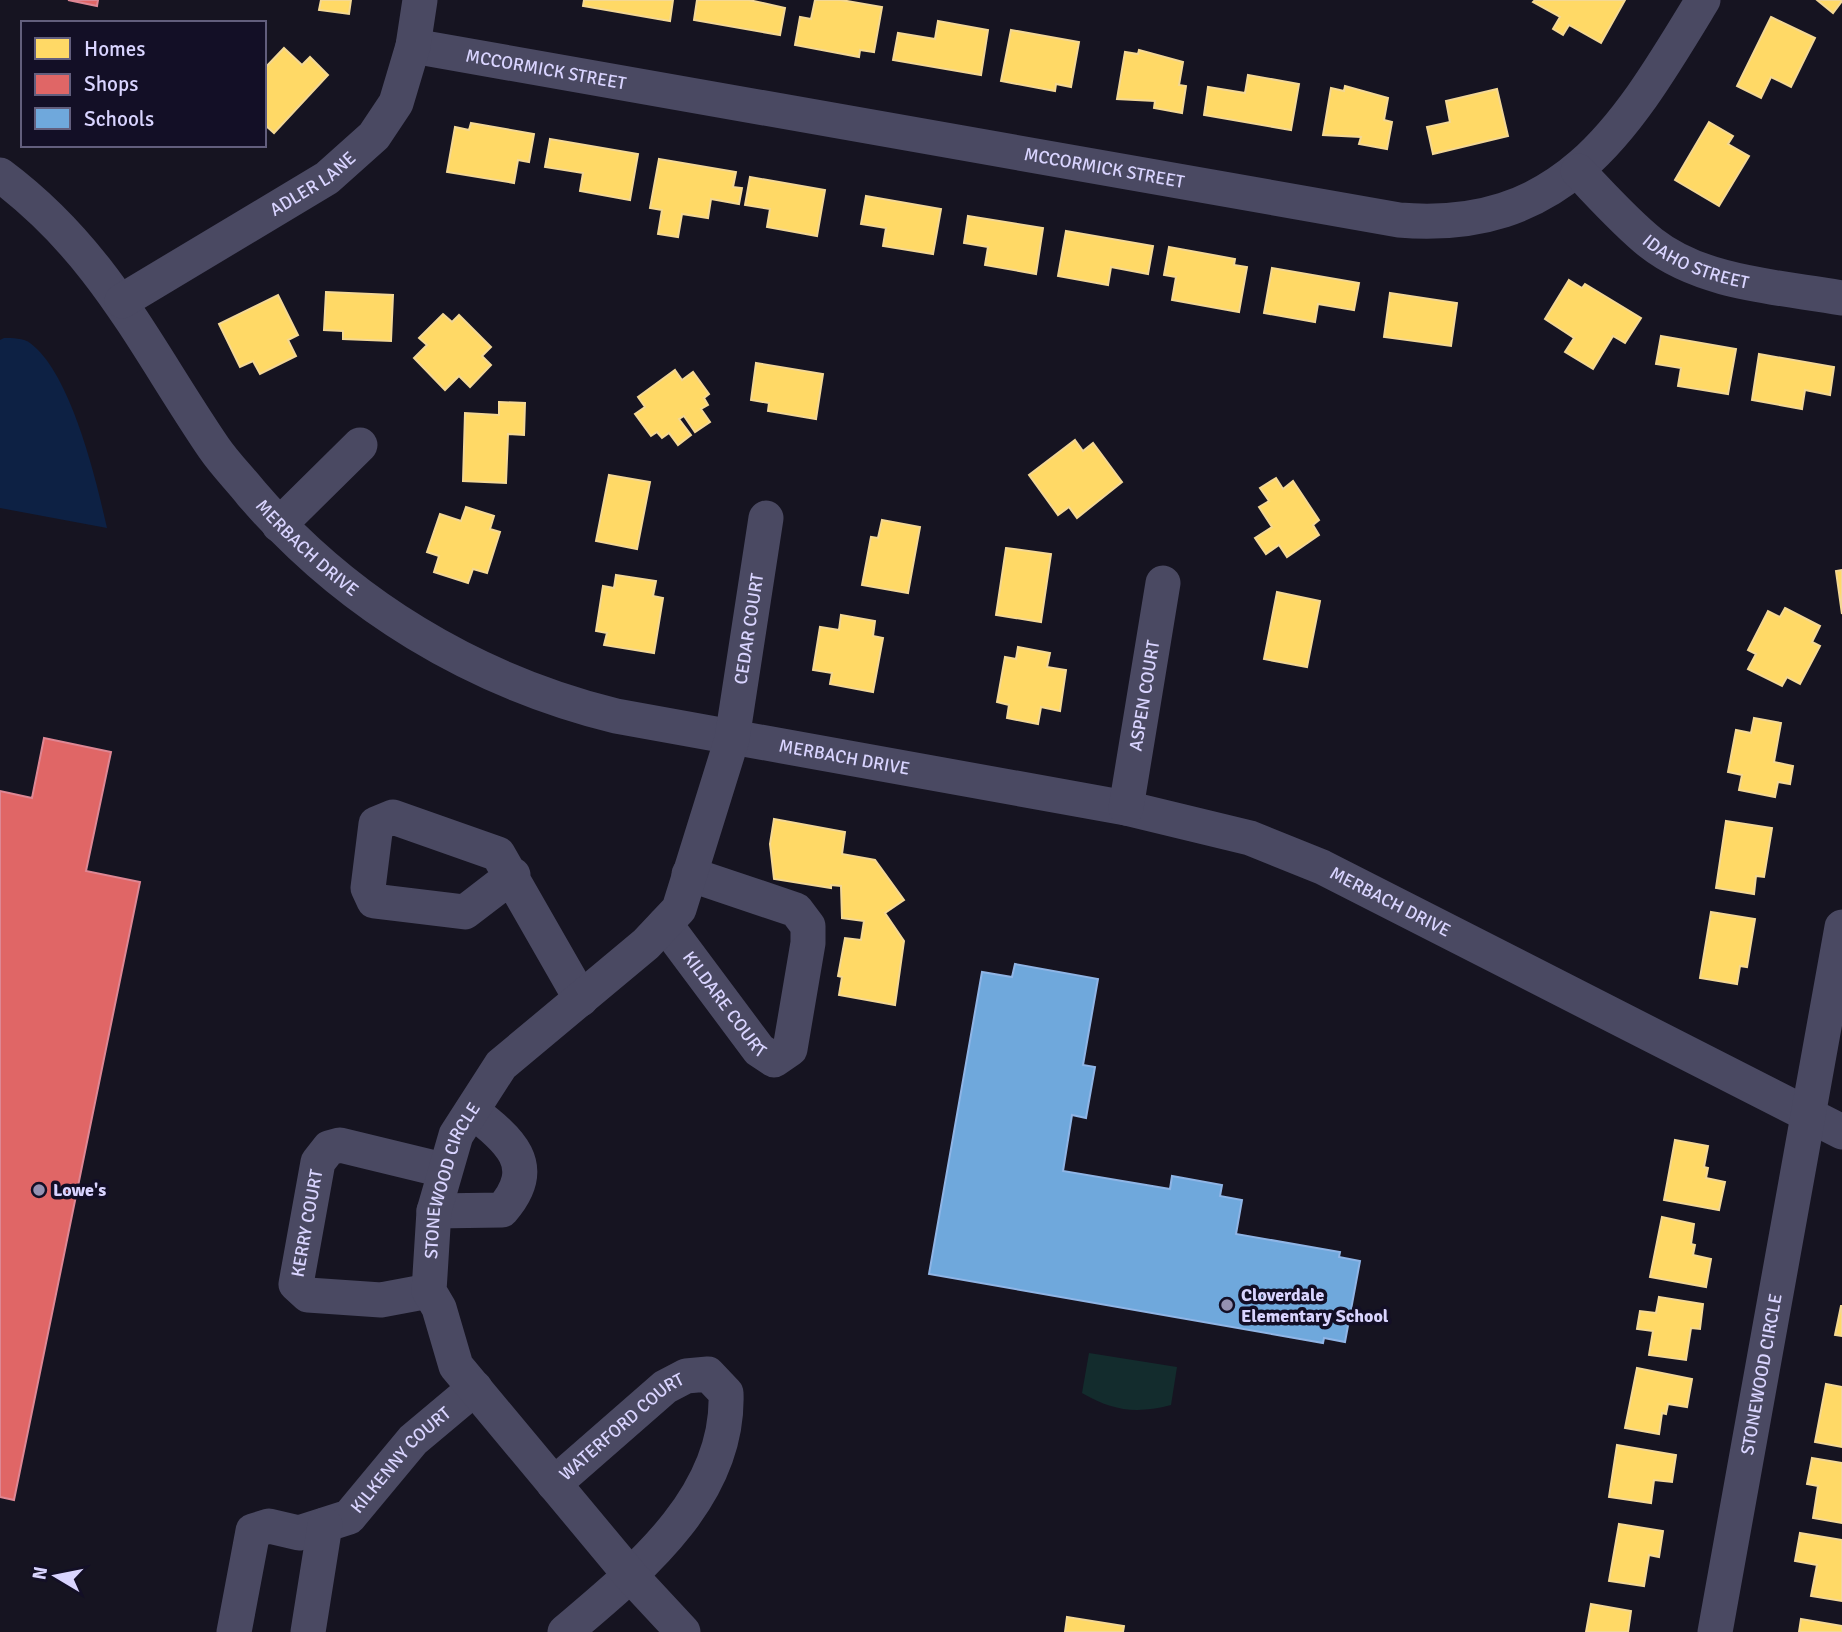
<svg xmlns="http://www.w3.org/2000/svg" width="1842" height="1632" font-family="Signika,sans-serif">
<rect width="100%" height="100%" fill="#161421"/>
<path fill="#132c2d" d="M1089,1353L1177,1367L1171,1405C1136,1414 1113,1411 1082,1393Z"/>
<path fill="#0d2144" d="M4,338C13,338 23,338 30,343C71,373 96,480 107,528L0,508V340Z"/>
<g fill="#ffd966" stroke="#f4d894" stroke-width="2">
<polygon points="321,0 351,0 349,14 319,10"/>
<polygon points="584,0 673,0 670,21 583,6"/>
<polygon points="697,0 749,0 785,8 780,35 694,20"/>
<polygon points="815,0 841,0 882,7 874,52 860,50 859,57 795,45 800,17 811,19"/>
<polygon points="1535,0 1625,0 1601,43 1569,25 1563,35 1553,29 1560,17 1533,2"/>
<polygon points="1817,0 1842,0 1842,1 1833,13"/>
<polygon points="1771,17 1815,38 1791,87 1771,77 1761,98 1737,86"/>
<polygon points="938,21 988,30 981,75 893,60 898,33 935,39"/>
<polygon points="1011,30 1079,42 1071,87 1056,84 1055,91 1001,81"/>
<polygon points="284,48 302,65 310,57 328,75 274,133 264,124 264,69"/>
<polygon points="1139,50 1183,62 1179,85 1186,86 1182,113 1154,108 1155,101 1117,99 1125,52 1138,54"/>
<polygon points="1248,75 1299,84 1291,130 1204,115 1208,87 1245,93"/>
<polygon points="1345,86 1388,98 1384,120 1392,122 1387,149 1359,144 1361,137 1323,135 1331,88 1344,91"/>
<polygon points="1497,89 1508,136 1433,154 1427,127 1450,122 1446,101"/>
<polygon points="1709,122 1733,136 1728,144 1749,156 1719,206 1675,180"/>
<polygon points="471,123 534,134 529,162 518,160 514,183 447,172 455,127 469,130"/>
<polygon points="550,139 638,154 630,200 580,191 583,173 545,167"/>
<polygon points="659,159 736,172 733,187 742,188 739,204 711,199 708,218 682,214 678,237 658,234 662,210 650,208"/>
<polygon points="750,177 825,190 817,236 767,227 770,209 745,205"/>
<polygon points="866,196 941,209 933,254 883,246 886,228 861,224"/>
<polygon points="968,216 1043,228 1036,274 985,265 988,247 964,243"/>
<polygon points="1066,231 1153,246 1148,274 1111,267 1108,285 1058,276"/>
<polygon points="1169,247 1235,259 1234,265 1247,267 1239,312 1172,300 1176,277 1164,275"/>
<polygon points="1272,268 1359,283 1354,310 1318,304 1315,322 1264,313"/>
<polygon points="1569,280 1582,288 1585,284 1641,318 1625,343 1613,336 1593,369 1565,352 1574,338 1545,319"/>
<polygon points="326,292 393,295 391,341 343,339 343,331 324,330"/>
<polygon points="1390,293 1457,303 1451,346 1384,337"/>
<polygon points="278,295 298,335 288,340 296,356 260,374 253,361 240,367 219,324"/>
<polygon points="443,314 452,322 459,315 491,347 482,356 491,365 470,387 459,376 445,390 414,358 427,345 419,338"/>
<polygon points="1661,336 1736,349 1728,394 1678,386 1681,368 1656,364"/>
<polygon points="1759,354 1834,367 1830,395 1805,390 1802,409 1752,400"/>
<polygon points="756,363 823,374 816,419 768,411 769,403 751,400"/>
<polygon points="675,370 682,380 693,372 709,394 704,398 708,405 701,409 710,422 695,432 684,416 679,419 691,435 678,445 669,433 662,438 657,432 651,436 635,414 645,407 638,397"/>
<polygon points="499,402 525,403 524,435 508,434 506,483 463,481 465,413 499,415"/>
<polygon points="1075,440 1083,451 1093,443 1122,482 1077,518 1069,507 1058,515 1029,475"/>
<polygon points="609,475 650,482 637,549 596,541"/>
<polygon points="1276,478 1283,489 1293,481 1319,520 1313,525 1319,535 1287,557 1279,545 1266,554 1255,538 1272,527 1259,507 1269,501 1260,488"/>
<polygon points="466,507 494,516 490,529 500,532 487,573 473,569 468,583 434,572 439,556 427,552 440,514 461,521"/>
<polygon points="882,520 920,527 908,593 862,585 871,537 878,538"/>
<polygon points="1006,548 1051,554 1041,622 996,615"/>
<polygon points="1842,570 1842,614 1836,571"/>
<polygon points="616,575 656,581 653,596 663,598 654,653 604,645 607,633 596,631 603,586 614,588"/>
<polygon points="1277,592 1320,601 1307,667 1264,659"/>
<polygon points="1785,608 1820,626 1812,642 1820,646 1800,684 1787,677 1782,686 1748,669 1756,654 1748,650 1768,611 1780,617"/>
<polygon points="841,615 875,621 873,636 883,638 873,692 830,684 832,673 813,670 820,627 839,630"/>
<polygon points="1018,647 1050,653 1047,667 1066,670 1060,711 1041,707 1038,724 1007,718 1009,705 997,702 1005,657 1016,659"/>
<polygon points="1754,718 1781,723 1774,762 1793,766 1790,784 1778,782 1775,797 1739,790 1742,775 1728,772 1736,730 1751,733"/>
<polygon points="774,819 845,832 842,854 875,860 904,900 885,913 904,941 895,1005 839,995 842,977 838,976 845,938 861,940 864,921 842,918 841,886 831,885 831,888 774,879 770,844"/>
<polygon points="1726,821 1772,828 1764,877 1756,876 1754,894 1716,888"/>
<polygon points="1711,912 1755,919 1747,967 1740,966 1737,984 1700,978"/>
<polygon points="1675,1140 1708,1146 1704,1167 1708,1168 1706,1178 1725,1182 1719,1210 1664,1200"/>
<polygon points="1662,1217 1694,1224 1691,1244 1695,1245 1693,1255 1711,1259 1706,1287 1650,1277"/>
<polygon points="1659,1297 1703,1304 1700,1329 1691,1328 1686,1360 1649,1355 1653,1331 1637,1329 1640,1311 1656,1313"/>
<polygon points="1841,1306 1842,1306 1842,1336 1835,1335"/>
<polygon points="1637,1368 1692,1379 1687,1407 1668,1404 1666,1414 1662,1413 1659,1434 1625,1428"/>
<polygon points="1826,1384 1842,1387 1842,1447 1815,1442"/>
<polygon points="1617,1445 1676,1455 1672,1482 1654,1480 1651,1503 1609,1497"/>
<polygon points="1812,1458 1842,1463 1842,1523 1813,1518 1818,1486 1807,1484"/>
<polygon points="1619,1524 1663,1531 1659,1557 1649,1555 1644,1586 1609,1581"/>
<polygon points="1800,1533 1842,1540 1842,1601 1811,1596 1817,1565 1795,1561"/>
<polygon points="1591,1604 1631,1611 1628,1632 1586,1632"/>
<polygon points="1067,1617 1124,1626 1123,1632 1065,1632"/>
<polygon points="1801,1619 1842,1626 1842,1632 1799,1632"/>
</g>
<g fill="#e06666" stroke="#de8794" stroke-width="2">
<polygon points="68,0 98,0 97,6"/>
<polygon points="44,738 111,752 86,871 140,882 14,1500 0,1497 0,791 32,798"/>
</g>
<polygon fill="#6fa8dc" stroke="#8fb5e6" stroke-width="2" points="1015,964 1098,979 1083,1065 1095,1067 1086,1118 1072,1115 1063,1171 1170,1189 1172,1176 1222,1185 1220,1196 1242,1200 1236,1234 1340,1252 1339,1257 1360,1261 1345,1342 1324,1338 1323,1343 929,1274 982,972 1012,977"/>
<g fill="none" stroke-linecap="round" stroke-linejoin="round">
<g stroke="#4a4962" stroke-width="35">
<path id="s1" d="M413,46L1399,220C1566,234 1627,125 1703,0"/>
<path id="s2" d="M1578,171C1602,196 1625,222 1651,243C1703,284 1780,287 1842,298"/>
<path id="s3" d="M0,175C103,252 144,345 214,448C225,464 239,478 251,493C346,604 474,681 616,716L1126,808L1250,838L1322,867L1842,1132"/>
<path id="s4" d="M122,301L327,178L374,136L396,103L413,46L420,0"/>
<polyline points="279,525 360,445"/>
<path id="s5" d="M1126,808L1163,583"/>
<polyline points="513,875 465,912 374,901 368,888 376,824 393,817 498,854 581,999"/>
<path id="s6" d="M665,924L759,1050L774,1060L790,1049L808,943V926L796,910L689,874"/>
<path d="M434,1211L502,1210C541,1165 509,1140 472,1111"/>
<path id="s7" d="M429,1291L381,1300L308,1295L296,1284L318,1162L329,1148L340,1145L443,1170"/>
<path id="s8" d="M554,1484L665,1387L686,1376L708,1374L726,1393C730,1497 637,1571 565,1632"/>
<path id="s9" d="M234,1632L253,1531L269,1526L299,1533L349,1517L413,1440L475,1388"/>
<polyline points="308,1632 325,1525"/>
<path id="s10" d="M683,1632L631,1576L456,1366L439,1308L429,1291L434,1211L456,1135L501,1065L646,944L679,909L732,739L766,518"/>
<path id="s11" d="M1715,1632L1842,927"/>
</g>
</g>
<g fill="#9591b1" stroke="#130f26" stroke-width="2.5">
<circle cx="39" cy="1190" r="7"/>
<circle cx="1227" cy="1305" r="7"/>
</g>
<g text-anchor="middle" stroke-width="7" stroke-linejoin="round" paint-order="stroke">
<g font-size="18" fill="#d9d4ff" stroke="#130f26">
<text dy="6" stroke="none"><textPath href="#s1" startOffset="135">MCCORMICK STREET</textPath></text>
<text dy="6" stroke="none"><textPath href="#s1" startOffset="702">MCCORMICK STREET</textPath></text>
<text dy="6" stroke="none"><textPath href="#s4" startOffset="224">ADLER LANE</textPath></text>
<text dy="6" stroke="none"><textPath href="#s2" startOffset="152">IDAHO STREET</textPath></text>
<text dy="6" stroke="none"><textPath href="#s3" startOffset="486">MERBACH DRIVE</textPath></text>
<text dy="6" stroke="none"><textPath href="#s10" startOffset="1199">CEDAR COURT</textPath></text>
<text dy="6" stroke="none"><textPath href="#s5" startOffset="114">ASPEN COURT</textPath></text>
<text dy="6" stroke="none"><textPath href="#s3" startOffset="1074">MERBACH DRIVE</textPath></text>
<text dy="6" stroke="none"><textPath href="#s3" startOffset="1642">MERBACH DRIVE</textPath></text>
<text dy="6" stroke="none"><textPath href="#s6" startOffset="100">KILDARE COURT</textPath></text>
<text dy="6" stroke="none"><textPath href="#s10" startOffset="544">STONEWOOD CIRCLE</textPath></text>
<text dy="6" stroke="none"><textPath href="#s7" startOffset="200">KERRY COURT</textPath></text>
<text dy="6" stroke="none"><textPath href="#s11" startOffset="262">STONEWOOD CIRCLE</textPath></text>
<text dy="6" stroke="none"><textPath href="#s8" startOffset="89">WATERFORD COURT</textPath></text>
<text dy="6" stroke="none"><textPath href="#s9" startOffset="280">KILKENNY COURT</textPath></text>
</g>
<g font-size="18" font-weight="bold" fill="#d9d4ff" stroke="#130f26" text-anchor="start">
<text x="53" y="1196">Lowe's</text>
<text x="1241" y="1301">Cloverdale<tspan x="1241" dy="21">Elementary School</tspan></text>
</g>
</g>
<rect x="21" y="21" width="245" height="126" fill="#130f26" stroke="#625e7d" stroke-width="2"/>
<rect x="35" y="38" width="35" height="21" fill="#ffd966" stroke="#625e7d" stroke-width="2"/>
<text x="84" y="56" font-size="21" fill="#d9d4ff">Homes</text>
<rect x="35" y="74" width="35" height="21" fill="#e06666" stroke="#625e7d" stroke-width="2"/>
<text x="84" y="91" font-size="21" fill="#d9d4ff">Shops</text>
<rect x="35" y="108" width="35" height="21" fill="#6fa8dc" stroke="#625e7d" stroke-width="2"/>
<text x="84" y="126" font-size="21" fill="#d9d4ff">Schools</text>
<g transform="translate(56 1576) rotate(280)" stroke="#130f26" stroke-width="5" paint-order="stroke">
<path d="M0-5L12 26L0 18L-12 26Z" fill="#d9d4ff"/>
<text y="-10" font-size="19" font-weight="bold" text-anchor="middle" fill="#d9d4ff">N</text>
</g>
</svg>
